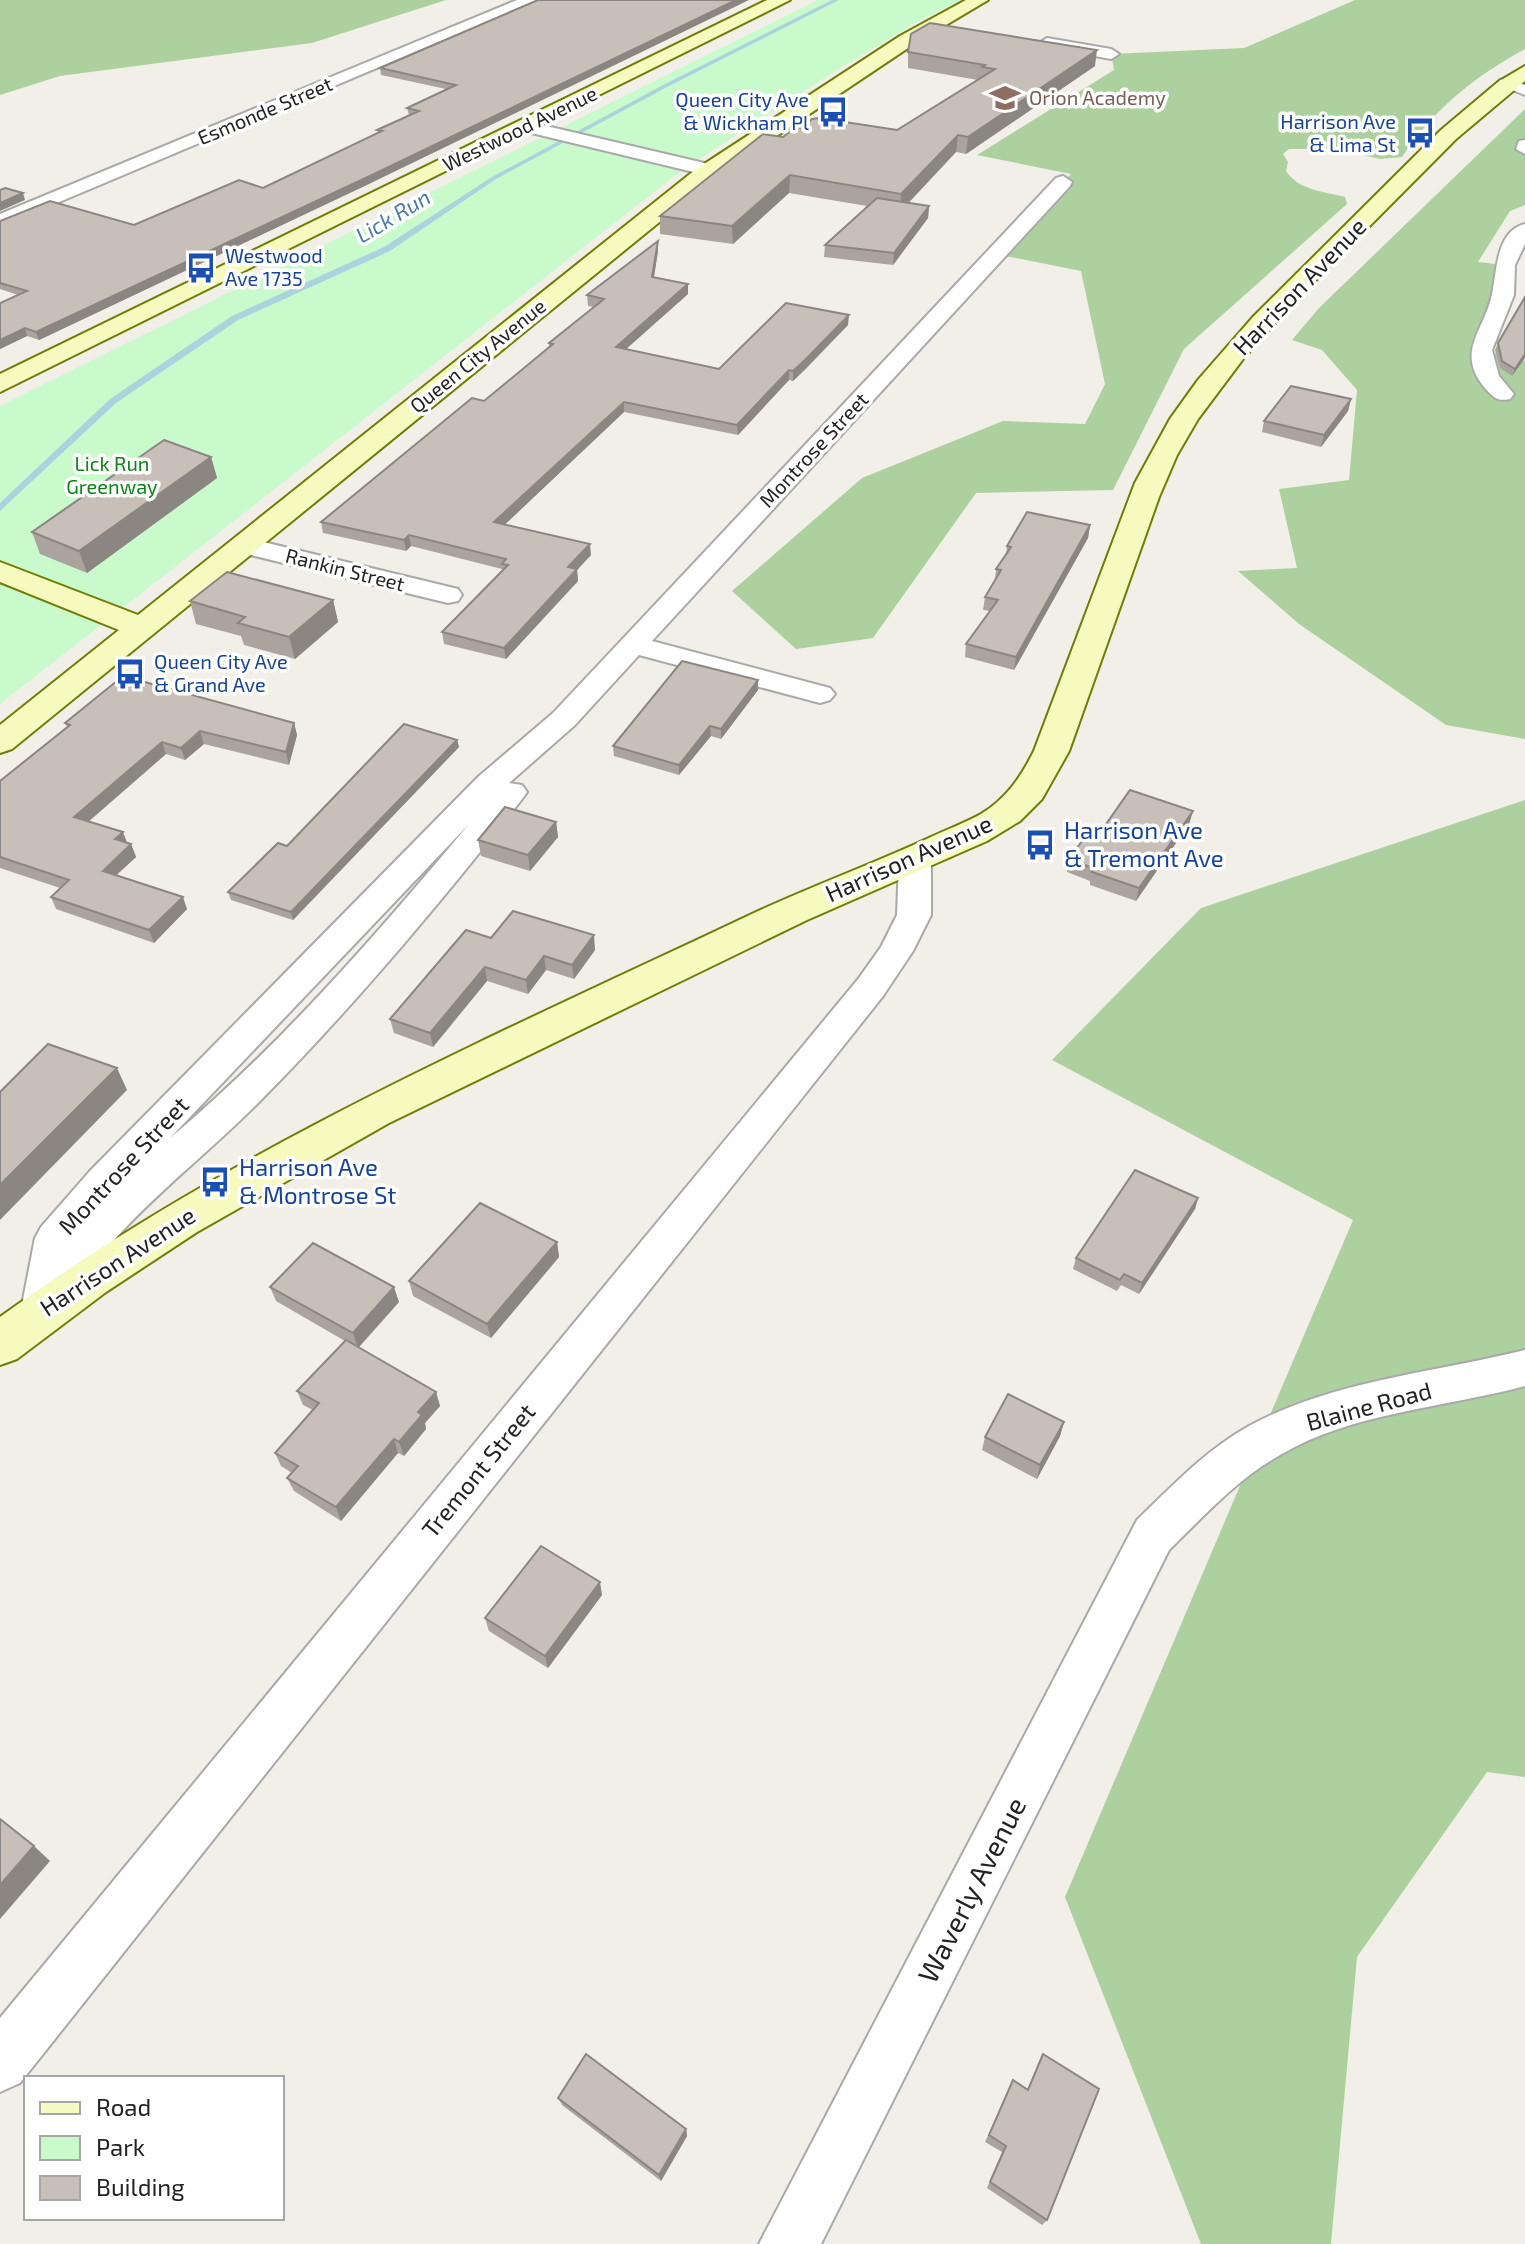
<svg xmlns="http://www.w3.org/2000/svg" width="1525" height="2244" font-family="'Exo 2',sans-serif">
<rect width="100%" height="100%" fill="#f2efe9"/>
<g fill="#add19e">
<polygon points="0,0 446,0 312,43 60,76 0,95"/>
<path d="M1355,0H1525V49C1474,77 1435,108 1402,157L1381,159L1333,149H1289L1283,154L1288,162L1286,171C1298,190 1325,192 1345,197L1347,204L1184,349L1113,490L976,493L873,638L796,649L732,591L862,478L1003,421L1085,424L1105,384L1081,271L996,254L1071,174L977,155L1114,70L1111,54L1244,48Z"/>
<polygon points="1525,109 1525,205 1510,211 1478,262 1505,265 1482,350 1525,361 1525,739 1446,725 1299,624 1238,571 1297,568 1279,489 1349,480 1357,390 1322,350 1292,340 1319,308"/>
<polygon points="1525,800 1525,1777 1487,1772 1357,1957 1331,2244 1201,2244 1065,1897 1353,1220 1052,1060 1201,908"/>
</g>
<polygon fill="#c8facc" points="818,0 961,0 919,21 837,70 681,171 0,704 0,406"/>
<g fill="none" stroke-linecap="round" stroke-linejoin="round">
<polygon fill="#aad3df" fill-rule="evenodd" points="832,0 839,0 669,86 496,179 390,251 238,320 116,403 0,511 0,503 110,399 232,316 384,247 492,177 665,84"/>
<g stroke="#a9a9a9" stroke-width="4">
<g id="street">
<polygon points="517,0 538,0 0,227 0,214"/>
<polygon points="1047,38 1111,49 1119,54 1111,59 1041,46 1039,43"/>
<polygon points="1506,79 1525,85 1525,95 1498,84 1500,80"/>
<polygon points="525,121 717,166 719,170 710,176 519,130 516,126"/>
<polygon points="1525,140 1525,154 1516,149 1519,141"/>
<path d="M1063,176L1072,182L1070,186L652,641L830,688L835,694L830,700L820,703L639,655L575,725L509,783L522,785L527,792L522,799C440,904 354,1006 260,1101C189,1173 103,1230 57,1322L42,1327L27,1322L21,1310L35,1238L41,1227L90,1171L478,777L553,713L1056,178ZM469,824C377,934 281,1045 170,1138Z"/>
<path d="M1525,224V244L1515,265L1514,295L1492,350L1499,376L1514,394L1510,399C1497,402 1493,397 1484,387C1455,351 1485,330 1492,294C1497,271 1496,231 1525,224Z"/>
<polygon points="243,537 458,589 462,595 458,601 448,603 234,551 230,545 234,539"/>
<polygon points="915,849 927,853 931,860 931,915 913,951 883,996 20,2083 0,2092 0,2018 859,978 881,947 897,915 899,860 903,853"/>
<path d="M1525,1350V1386C1444,1408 1353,1412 1280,1455C1237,1479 1204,1516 1169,1550L821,2244H759L1137,1520C1172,1486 1206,1450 1249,1426C1334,1380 1433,1373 1525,1350Z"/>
</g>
</g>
<g stroke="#707d05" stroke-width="4">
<g id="secondary">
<polygon points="767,0 790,0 0,392 0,374"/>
<polygon points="966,0 988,0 914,44 711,180 12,749 0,753 0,725 119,630 0,582 0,562 138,615 695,170 900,36"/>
<path d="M1525,66V81L1456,139L1299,297L1243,359L1198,419L1177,455L1159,497L1069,751L1042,799L1020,821L987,841L807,920L389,1123L197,1232L106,1292L17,1359L0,1365V1317C235,1147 494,1036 754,913C812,886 873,864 931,837C948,829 965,823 981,814C1006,799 1021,777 1034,751L1135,483L1170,419L1198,380L1253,317L1441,130L1498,82Z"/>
</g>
</g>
<use href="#street" fill="#fff" fill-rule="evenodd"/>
<use href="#secondary" fill="#f7fabf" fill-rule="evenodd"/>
</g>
<g fill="#aba49e">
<polygon points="538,0 373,182 39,340 27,336 0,349 18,295 0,289 0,221 134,225 263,188 378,133 377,130 409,115 407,108 446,89 381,75 380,68"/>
<polygon points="908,52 1095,66 966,154 956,152 908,203 929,206 928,218 893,265 824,257 825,245 867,206 789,193 733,244 660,234 660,216 783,137 802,128 897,130 978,80 908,68"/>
<polygon points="658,241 658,251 654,278 688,284 688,294 626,349 719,369 848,325 805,370 793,381 789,380 738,435 624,412 505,524 591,555 577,570 578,581 506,659 444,644 442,632 503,571 502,569 411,546 406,551 323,533 321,522 484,401 549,347 549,343 594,307 588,306 587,295"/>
<polygon points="1525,297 1525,358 1512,376 1500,368 1495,350 1498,343"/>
<polygon points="1351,399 1348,411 1321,447 1262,432 1264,421"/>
<polygon points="211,457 217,478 87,573 40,554 32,532"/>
<polygon points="1090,525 1088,538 1014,670 965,657 966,644 990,611 983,610 985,597 995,580 996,569 1006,555 1007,546"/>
<polygon points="333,600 338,622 295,659 244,645 241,636 196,624 190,601"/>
<polygon points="758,680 758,690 721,739 711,736 679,775 614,756 613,746"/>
<polygon points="65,723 294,723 297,735 289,765 204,744 185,760 166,754 88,821 131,844 136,857 116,875 187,909 154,943 56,909 51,897 60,888 0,868 0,781 67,727"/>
<polygon points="457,740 459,747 293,920 231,900 228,892 287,846"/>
<polygon points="1193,811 1189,824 1136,901 1090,885 1090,881 1067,872 1069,859 1099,834"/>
<polygon points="556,822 558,837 530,871 481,856 478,840"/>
<polygon points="491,938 595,950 574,979 546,970 528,994 487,981 433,1047 394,1033 390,1019"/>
<polygon points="1198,1198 1195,1209 1139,1294 1121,1285 1117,1291 1073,1269 1076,1258"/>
<polygon points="557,1242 559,1257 491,1338 413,1296 409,1281"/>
<polygon points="270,1287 399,1302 359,1347 436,1392 440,1406 425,1423 426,1429 404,1456 398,1453 341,1521 294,1491 287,1478 292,1473 281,1466 275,1453 313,1410 303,1405 297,1391 345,1341 276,1301"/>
<polygon points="1064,1422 1060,1436 1037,1479 982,1450 985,1437"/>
<polygon points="602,1595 548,1668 489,1631 485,1618"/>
<polygon points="1043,2054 1047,2220 1042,2225 987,2188 1002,2152 985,2142 1013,2080 1027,2090"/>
<polygon points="558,2098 686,2129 687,2136 661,2181 562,2105"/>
</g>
<g fill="#8b8681">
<polygon points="736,0 749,0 373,182 39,340 36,332"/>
<polygon points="1097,50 1095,66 966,154 968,137"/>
<polygon points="958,135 956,152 900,212 901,194"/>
<polygon points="790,175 789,193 733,244 732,226"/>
<polygon points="23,193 25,200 0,211 0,203"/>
<polygon points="929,206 928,218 893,265 894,253"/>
<polygon points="658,241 658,251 652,288 652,277"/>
<polygon points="688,284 688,294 616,358 616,347"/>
<polygon points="849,315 848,325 793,381 793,371"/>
<polygon points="25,328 27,336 0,349 0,340"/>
<polygon points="1525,354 1525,358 1512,376 1515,369"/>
<polygon points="789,370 789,380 738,435 737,425"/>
<polygon points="1351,399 1348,411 1321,447 1324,435"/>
<polygon points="624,402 624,412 496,533 494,522"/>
<polygon points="211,457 217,478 87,573 79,551"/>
<polygon points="1090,525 1088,538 1014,670 1016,657"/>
<polygon points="409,535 411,546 406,551 404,540"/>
<polygon points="590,544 591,555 577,570 578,581 506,659 504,648 568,567"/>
<polygon points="333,600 338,622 295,659 289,637"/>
<polygon points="758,680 758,690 721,739 721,729"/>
<polygon points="294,723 297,735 289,765 286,752"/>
<polygon points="710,726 711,736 679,775 679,765"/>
<polygon points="200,731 204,744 185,760 181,748"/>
<polygon points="457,740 459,747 293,920 291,912"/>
<polygon points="162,742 166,754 79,830 74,817"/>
<polygon points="1193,811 1189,824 1136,901 1139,888"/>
<polygon points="556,822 558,837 530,871 528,855"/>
<polygon points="123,832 128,845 115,839"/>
<polygon points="131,844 136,857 108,883 103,871"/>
<polygon points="183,897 187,909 154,943 149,930"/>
<polygon points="594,935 595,950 574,979 572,965"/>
<polygon points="544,956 546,970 528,994 526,980"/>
<polygon points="485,967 487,981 433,1047 430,1033"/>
<polygon points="117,1068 127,1090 0,1220 0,1185"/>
<polygon points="1198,1198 1195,1209 1139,1294 1142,1283"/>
<polygon points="557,1242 559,1257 491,1338 487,1324"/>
<polygon points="394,1287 399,1302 358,1348 353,1333"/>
<polygon points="436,1392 440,1406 425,1423 426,1429 404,1456 399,1442 418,1412"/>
<polygon points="1064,1422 1060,1436 1037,1479 1040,1465"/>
<polygon points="394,1439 398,1453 341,1521 336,1507"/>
<polygon points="600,1582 602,1595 548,1668 545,1656"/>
<polygon points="34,1846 50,1861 0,1919 0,1885"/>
<polygon points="686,2129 687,2136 661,2181 659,2175"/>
</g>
<g fill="#c7bfb8" stroke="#8b8681" stroke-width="2">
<polygon points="538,0 736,0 372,175 36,332 25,328 0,340 0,303 27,291 0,283 0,221 50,201 134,225 239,180 263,188 382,131 377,130 419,111 407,108 456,85 380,68"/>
<polygon points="930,23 1097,50 968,137 958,135 901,194 790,175 732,226 660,216 763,134 783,137 796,127 802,128 812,119 819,118 897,130 995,69 982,67 985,65 908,52 911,34"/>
<polygon points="5,188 23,193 0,203 0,190"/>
<polygon points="877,198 929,206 894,253 825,245"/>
<polygon points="658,241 652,277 688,284 616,347 719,369 786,303 849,315 805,360 793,371 789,370 737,425 624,402 494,522 590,544 568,567 577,569 504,648 442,632 508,565 502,564 506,559 409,535 404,540 321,522 472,398 484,401 553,344 549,343 604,299 587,295"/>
<polygon points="1525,297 1525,354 1515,369 1502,361 1498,343"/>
<polygon points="1291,386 1351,399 1324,435 1264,421"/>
<polygon points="164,440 211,457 79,551 32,532"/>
<polygon points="1027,512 1090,525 1016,657 966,644 998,600 985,597 1001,570 996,569 1011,547 1007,546"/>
<polygon points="227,572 333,600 289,637 238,623 245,617 190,601"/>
<polygon points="682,661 758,680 721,729 710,726 679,765 613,746"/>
<polygon points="123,676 294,723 286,752 200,731 181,748 162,742 74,817 123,832 115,839 131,844 103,871 183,897 149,930 51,897 69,880 0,857 0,781 70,725 65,723"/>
<polygon points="404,724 457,740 291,912 228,892 278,843 287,846"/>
<polygon points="1130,790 1193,811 1139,888 1092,872 1095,869 1069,859 1090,830 1099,834"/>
<polygon points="505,807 556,822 528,855 478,840"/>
<polygon points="513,911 594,935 572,965 544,956 526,980 485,967 430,1033 390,1019 466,930 491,938"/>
<polygon points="48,1044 117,1068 0,1185 0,1092"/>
<polygon points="1135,1170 1198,1198 1142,1283 1124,1274 1120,1280 1076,1258"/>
<polygon points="480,1203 557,1242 487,1324 409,1281"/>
<polygon points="313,1243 394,1287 353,1333 270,1287"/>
<polygon points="346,1340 436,1392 418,1412 422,1415 399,1442 394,1439 336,1507 287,1478 298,1466 275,1453 319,1403 297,1391"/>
<polygon points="1008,1394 1064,1422 1040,1465 985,1437"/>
<polygon points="541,1546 600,1582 545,1656 485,1618"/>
<polygon points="0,1819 34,1846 0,1885"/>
<polygon points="586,2054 686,2129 659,2175 558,2098"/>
<polygon points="1043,2054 1099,2089 1047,2220 990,2182 1006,2146 989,2135 1013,2080 1028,2090"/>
</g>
<defs>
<g id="school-bare" transform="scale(2.4)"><path d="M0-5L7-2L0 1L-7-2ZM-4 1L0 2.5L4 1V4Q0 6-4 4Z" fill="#8d6e63" stroke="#fff" stroke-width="2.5" paint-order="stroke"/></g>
<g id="bus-bare" transform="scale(2.4)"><path d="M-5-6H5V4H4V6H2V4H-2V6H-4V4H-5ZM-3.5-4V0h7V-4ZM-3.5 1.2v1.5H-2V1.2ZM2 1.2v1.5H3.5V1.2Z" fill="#1a4fb4" stroke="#fff" stroke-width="2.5" paint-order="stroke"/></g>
</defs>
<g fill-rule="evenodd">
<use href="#school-bare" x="1005" y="98"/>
<use href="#bus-bare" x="833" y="112"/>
<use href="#bus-bare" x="1420" y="133"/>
<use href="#bus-bare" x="201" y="268"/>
<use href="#bus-bare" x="130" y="674"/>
<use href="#bus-bare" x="1040" y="845"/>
<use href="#bus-bare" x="215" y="1182"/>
</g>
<g text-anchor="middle" stroke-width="7" stroke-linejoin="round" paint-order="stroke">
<g font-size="20" fill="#785e54" stroke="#fff" text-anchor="start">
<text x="1029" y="105">Orion Academy</text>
</g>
<g font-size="20" fill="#164399" stroke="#fff" text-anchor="end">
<text x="809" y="107">Queen City Ave<tspan x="809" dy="23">&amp; Wickham Pl</tspan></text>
<text x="1396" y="129">Harrison Ave<tspan x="1396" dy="23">&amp; Lima St</tspan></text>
<text x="225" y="263" text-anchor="start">Westwood<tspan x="225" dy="23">Ave 1735</tspan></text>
<text x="154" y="669" text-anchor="start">Queen City Ave<tspan x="154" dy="23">&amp; Grand Ave</tspan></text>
</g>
<g font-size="20" fill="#222" stroke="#fff">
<text transform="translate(265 111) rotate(-23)" y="7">Esmonde Street</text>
<text transform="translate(520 129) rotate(-26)" y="7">Westwood Avenue</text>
<text transform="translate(478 356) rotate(-39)" y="7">Queen City Avenue</text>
<text transform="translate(814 450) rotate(-47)" y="7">Montrose Street</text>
<text transform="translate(345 570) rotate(14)" y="7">Rankin Street</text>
</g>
<g font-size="20" fill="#0c8416" stroke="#fff">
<text x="112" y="471">Lick Run<tspan x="112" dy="23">Greenway</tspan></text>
</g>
<g font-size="22" font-style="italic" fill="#4a7aab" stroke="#fff">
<text transform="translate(393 216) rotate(-31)" y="8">Lick Run</text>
</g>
<g font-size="24" fill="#222" stroke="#fff">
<text transform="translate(1300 287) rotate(-46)" y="8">Harrison Avenue</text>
<text transform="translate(909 859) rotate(-24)" y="8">Harrison Avenue</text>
<text transform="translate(124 1166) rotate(-47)" y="8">Montrose Street</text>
<text transform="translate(118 1262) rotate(-33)" y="8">Harrison Avenue</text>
<text transform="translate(1369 1407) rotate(-15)" y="8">Blaine Road</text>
<text transform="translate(479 1471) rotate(-51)" y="8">Tremont Street</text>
</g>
<g font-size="24" fill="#164399" stroke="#fff" text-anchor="start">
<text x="1064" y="839">Harrison Ave<tspan x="1064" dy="28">&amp; Tremont Ave</tspan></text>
<text x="239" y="1176">Harrison Ave<tspan x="239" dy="28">&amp; Montrose St</tspan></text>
</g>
<g font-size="28" fill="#222" stroke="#fff">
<text transform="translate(972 1890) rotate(-63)" y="10">Waverly Avenue</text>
</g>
</g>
<rect x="24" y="2076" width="260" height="144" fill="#ffffff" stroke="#a7a7a7" stroke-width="2"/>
<rect x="40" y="2102" width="40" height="12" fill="#f7fabf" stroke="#a7a7a7" stroke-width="2"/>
<text x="96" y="2116" font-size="24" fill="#222222">Road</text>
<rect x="40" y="2136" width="40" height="24" fill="#c8facc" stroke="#a7a7a7" stroke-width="2"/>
<text x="96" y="2156" font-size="24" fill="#222222">Park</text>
<rect x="40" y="2176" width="40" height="24" fill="#c7bfb8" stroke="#a7a7a7" stroke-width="2"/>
<text x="96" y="2196" font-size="24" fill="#222222">Building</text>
</svg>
